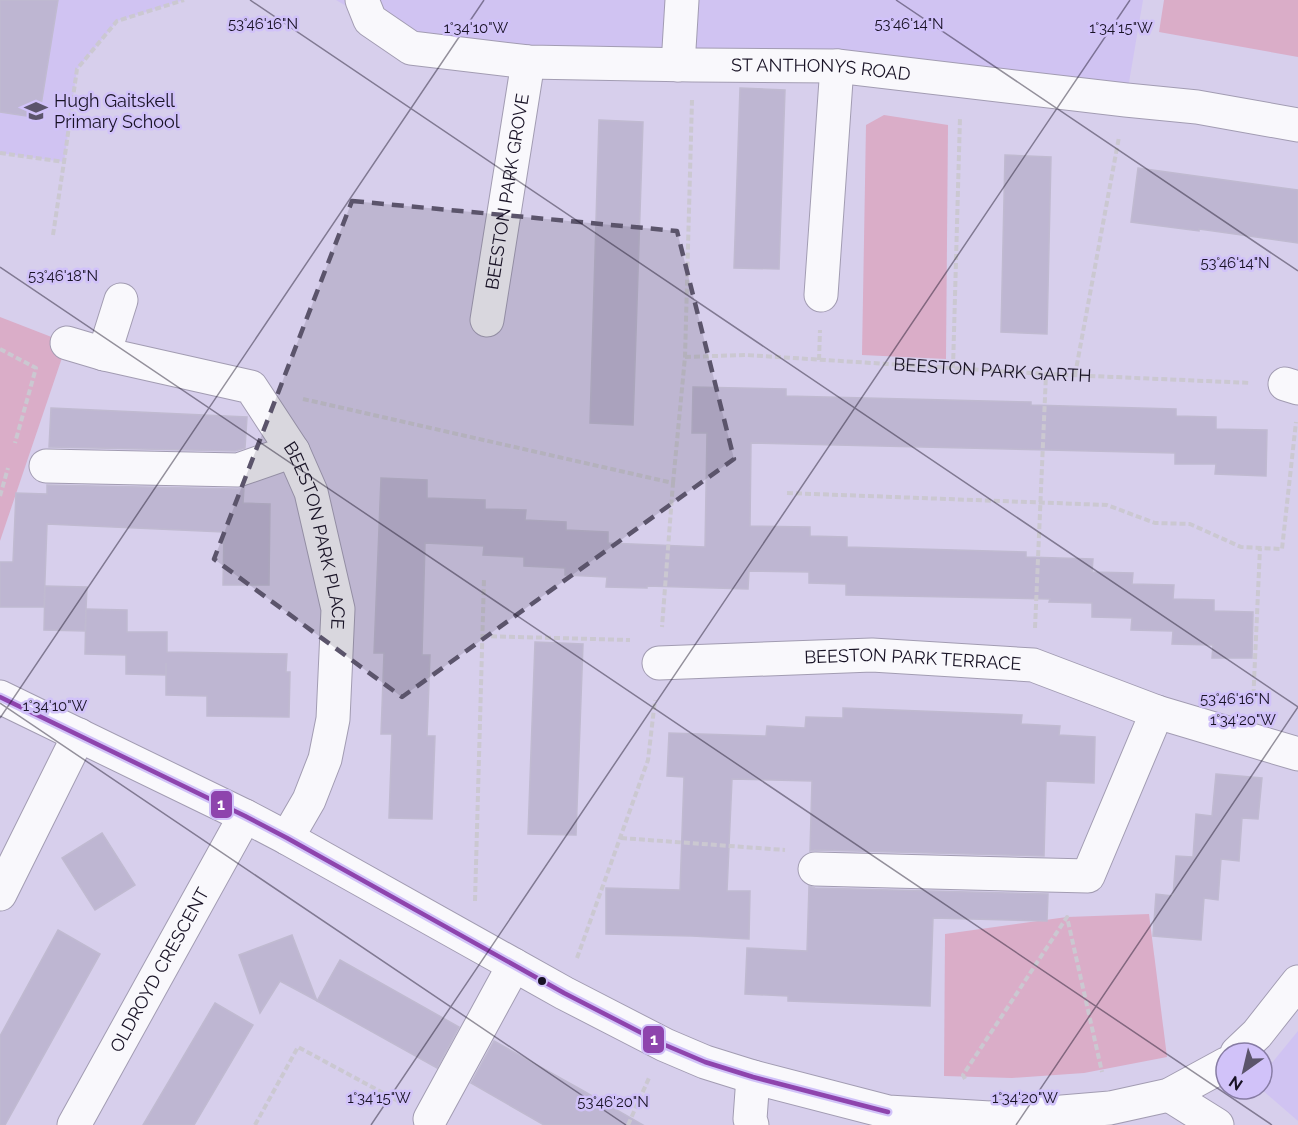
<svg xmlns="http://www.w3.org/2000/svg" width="1298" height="1125" font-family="Raleway,sans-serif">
<rect width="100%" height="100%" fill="#d7cfec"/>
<g fill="#d0c3f2">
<polygon points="0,0 184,0 117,21 77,69 64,162 0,153"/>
<polygon points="336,0 1143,0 1126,100 528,62 370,20"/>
<polygon points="1298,1031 1298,1121 1261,1089 1262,1075"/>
</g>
<g fill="#daadc8">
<polygon points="1164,0 1298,0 1298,57 1159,32"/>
<polygon points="884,115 948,125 946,359 862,355 866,125"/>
<polygon points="0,317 67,343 0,541"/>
<polygon points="1149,914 1167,1057 1084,1073 1012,1078 944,1076 945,934 1067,917"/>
</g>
<g fill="#beb6d2" stroke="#c0bad1" stroke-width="1.5">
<polygon points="0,0 58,0 39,118 0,112"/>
<polygon points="740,88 785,90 779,269 734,268"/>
<polygon points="599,120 643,122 633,425 590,423"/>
<polygon points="1005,155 1051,157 1047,334 1001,332"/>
<polygon points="1138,168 1298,190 1298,243 1199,229 1199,231 1131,222"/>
<polygon points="693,387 786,389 786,396 1031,402 1031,405 1176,409 1176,416 1216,417 1216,429 1267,430 1266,476 1215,474 1216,464 1175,464 1175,453 751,443 750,526 810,527 810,536 847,537 847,547 1026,552 1026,557 1093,559 1092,572 1133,573 1132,584 1174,585 1173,599 1214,600 1214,611 1253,612 1252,658 1212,658 1213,645 1172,644 1173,631 1131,630 1132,618 1092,617 1092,603 1049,602 1050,599 846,595 846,584 809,583 809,572 749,571 748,589 647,586 647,588 606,587 607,577 565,575 565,568 524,566 524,557 483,555 484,546 425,543 422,655 430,655 427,736 435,736 432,819 389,818 392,734 381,734 384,653 374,653 381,478 427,480 427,498 485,500 485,509 526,510 525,520 566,522 566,530 608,532 608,543 705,547 707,433 692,433"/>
<polygon points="51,408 247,417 245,448 235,451 49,447"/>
<polygon points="47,485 238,489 244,488 243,503 270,504 269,585 223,585 224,532 47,524 44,607 0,607 0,562 13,562 16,493 47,494"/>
<polygon points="45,586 87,587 85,631 44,630"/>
<polygon points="86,609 127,610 127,632 167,632 167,652 287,654 286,672 290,672 289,717 207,716 207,696 166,695 166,663 166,675 126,674 126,655 85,654"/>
<polygon points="535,642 583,644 576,835 528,834"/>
<polygon points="843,708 1022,715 1021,724 1060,726 1059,735 1095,737 1094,783 1046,781 1044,856 815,850 810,851 812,781 732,779 727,891 750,891 749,939 692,936 606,934 606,888 680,890 684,777 667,776 669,733 766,736 767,726 805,728 806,717 843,718"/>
<polygon points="1216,774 1262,778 1258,819 1242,818 1239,861 1221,859 1218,900 1204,898 1201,940 1153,936 1156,894 1173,896 1176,856 1193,857 1196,814 1212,816"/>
<polygon points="102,833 135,885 95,910 62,858"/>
<polygon points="809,886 815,888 1048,894 1047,921 933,918 930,1006 788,1001 788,996 745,994 747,948 807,951"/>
<polygon points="58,930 100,954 5,1125 0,1125 0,1036"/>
<polygon points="292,935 317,1001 280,981 260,1013 239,955"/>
<polygon points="340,960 459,1027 437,1068 317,1001"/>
<polygon points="215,1003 253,1025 194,1125 143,1125"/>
<polygon points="494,1041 580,1089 643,1125 544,1125 471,1083"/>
</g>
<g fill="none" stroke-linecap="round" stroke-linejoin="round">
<g stroke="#a29cb2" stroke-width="35">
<g id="minor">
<path id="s2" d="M362,0L370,20L411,48L528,62L693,65L837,66L1126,100L1197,107L1298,125"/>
<polyline points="678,65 682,0"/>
<polyline points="821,295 837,66"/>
<path id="s3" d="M121,300L104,354L251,387L293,451L311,492L338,609L333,719L325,759L309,800L287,838"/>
<path id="s4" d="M487,320L528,62"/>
<polyline points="67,343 104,354"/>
<polyline points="1285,384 1298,388"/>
<polyline points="46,466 238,470 293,451"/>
<path id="s5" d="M659,663L872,655L1033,665L1157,712L1298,754"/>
<polyline points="0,697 245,816 287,838 564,993 665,1045 705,1062 753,1077 888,1112 990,1118 1110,1108 1169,1095 1226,1064"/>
<polyline points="815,869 1088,876 1157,712"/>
<polyline points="0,894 79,735"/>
<polyline points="1237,1053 1257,1034 1298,982"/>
<polyline points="1169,1095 1217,1125"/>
<polyline points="430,1119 514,965"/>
<path id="s6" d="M74,1125L245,816"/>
<polyline points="752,1125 750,1119 753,1077"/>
</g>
</g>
<g stroke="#cbc8d1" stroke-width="4" stroke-dasharray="6 3" stroke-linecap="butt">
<polyline points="0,153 64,162 77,69 117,21 184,0"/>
<polyline points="53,235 64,162"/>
<polyline points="0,349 36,368 15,443"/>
<path id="s1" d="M685,357L746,355L1046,374L1251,383"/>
<polyline points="819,360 820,330"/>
<polyline points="953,368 960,117"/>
<polyline points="1075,375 1119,137"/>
<polyline points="303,399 673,483 662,627"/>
<polyline points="673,483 685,357 692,100"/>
<polyline points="787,493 1107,505 1155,523 1190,524 1241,547 1282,549 1296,422"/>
<polyline points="0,496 8,468"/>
<polyline points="1035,628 1046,374"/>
<polyline points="482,636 630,640"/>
<polyline points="1253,704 1260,548"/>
<polyline points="621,838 785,850"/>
<polyline points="475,901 484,578"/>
<polyline points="577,958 648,760 655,700"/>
<polyline points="965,1079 963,1075 1067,917 1102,1072"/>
<polyline points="255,1125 298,1047 398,1101"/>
<polyline points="628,1125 649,1078"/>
</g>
<use href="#minor" stroke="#f9f8fc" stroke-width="33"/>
<g stroke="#d1c2f9" stroke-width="9">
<polyline id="bus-1" points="0,697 245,816 287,838 564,993 665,1045 705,1062 753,1077 888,1112"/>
</g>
<use href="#bus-1" stroke="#8e44ad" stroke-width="4.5"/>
</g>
<path fill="#5b546b" fill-opacity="0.2" stroke="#5b546b" stroke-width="4.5" stroke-dasharray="12 8" stroke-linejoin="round" d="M352,201L677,231L734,459L402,697L214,559Z"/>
<path fill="none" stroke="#181225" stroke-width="1.5" stroke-opacity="0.45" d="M250,0L1298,707M896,0L1298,271M0,267L1272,1125M0,703L626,1125M0,718L484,0M371,1125L1130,0M1016,1125L1298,707"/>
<defs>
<g id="school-bare" transform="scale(1.8)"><path d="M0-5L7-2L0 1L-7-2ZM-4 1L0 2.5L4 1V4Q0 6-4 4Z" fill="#5b546b" stroke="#d1c2f9" stroke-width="2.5" paint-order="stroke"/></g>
</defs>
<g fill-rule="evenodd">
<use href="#school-bare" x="36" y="111"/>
</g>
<circle fill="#181225" stroke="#d1c2f9" stroke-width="2" cx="542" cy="981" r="5"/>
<g text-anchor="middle" stroke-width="5" stroke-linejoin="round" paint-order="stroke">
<g font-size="18" fill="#181225" stroke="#d1c2f9">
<text dy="6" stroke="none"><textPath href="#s2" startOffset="482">ST ANTHONYS ROAD</textPath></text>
<text dy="6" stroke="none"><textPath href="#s4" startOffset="130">BEESTON PARK GROVE</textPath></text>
<text dy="6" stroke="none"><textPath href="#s1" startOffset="308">BEESTON PARK GARTH</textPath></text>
<text dy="6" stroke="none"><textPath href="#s3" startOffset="372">BEESTON PARK PLACE</textPath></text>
<text dy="6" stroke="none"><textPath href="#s5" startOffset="254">BEESTON PARK TERRACE</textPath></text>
<text dy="6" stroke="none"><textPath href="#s6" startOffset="177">OLDROYD CRESCENT</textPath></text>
</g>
<g font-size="18" fill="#181225" stroke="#d1c2f9" text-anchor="start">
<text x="54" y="107">Hugh Gaitskell<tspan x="54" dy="21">Primary School</tspan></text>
</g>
</g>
<g font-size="15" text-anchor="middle" fill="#181225" stroke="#d1c2f9" stroke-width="5" stroke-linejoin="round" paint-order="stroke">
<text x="263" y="29">53°46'16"N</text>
<text x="909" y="29">53°46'14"N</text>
<text x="476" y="33">1°34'10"W</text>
<text x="1121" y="33">1°34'15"W</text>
<text x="1235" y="268">53°46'14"N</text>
<text x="63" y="281">53°46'18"N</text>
<text x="1235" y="704">53°46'16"N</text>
<text x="55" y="711">1°34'10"W</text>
<text x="1243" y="725">1°34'20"W</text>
<text x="379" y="1103">1°34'15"W</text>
<text x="1025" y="1103">1°34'20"W</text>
<text x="613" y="1107">53°46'20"N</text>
</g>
<g stroke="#d1c2f9" stroke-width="2">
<rect x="210" y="790" width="23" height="29" rx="6" fill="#8e44ad"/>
<rect x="642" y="1025" width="23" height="29" rx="6" fill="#8e44ad"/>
</g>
<g font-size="16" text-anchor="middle" font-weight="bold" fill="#fff">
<text x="221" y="810">1</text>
<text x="654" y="1045">1</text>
</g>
<g transform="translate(1244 1071) rotate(214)"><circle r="28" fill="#d1c2f9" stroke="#877ca4" stroke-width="1.5"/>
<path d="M0-4.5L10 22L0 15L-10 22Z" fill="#5b546b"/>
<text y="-9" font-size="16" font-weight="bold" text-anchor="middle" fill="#181225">N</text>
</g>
</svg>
